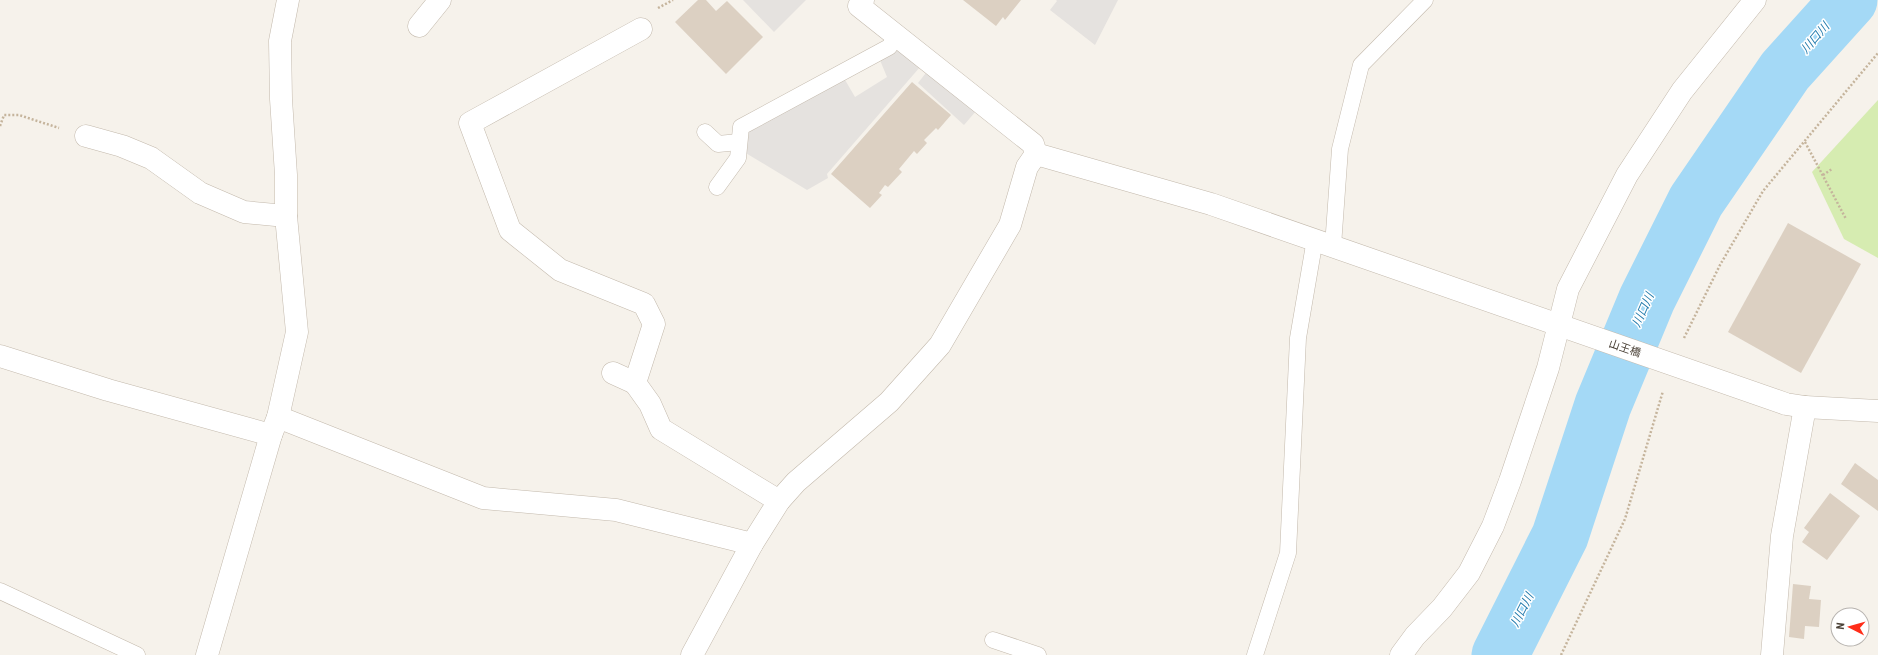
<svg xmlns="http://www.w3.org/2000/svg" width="1878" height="655" font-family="'Roboto Condensed','Noto Sans JP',sans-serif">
<rect width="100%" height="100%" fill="#f6f2eb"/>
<polygon fill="#d6ecb1" points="1878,100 1878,258 1844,239 1812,172"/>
<g fill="#e5e2df">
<polygon points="743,0 806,0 774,32"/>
<polygon points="1056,0 1118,0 1095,45 1050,10 1057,1"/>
<polygon points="889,47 927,59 827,174 828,178 807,190 739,149 741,127 841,73 855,97 887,77 877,53"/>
<polygon points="933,64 982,104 964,125 918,83"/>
</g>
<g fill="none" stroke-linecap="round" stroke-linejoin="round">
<polyline stroke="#a4d9f6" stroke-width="57" points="1500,655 1560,536 1603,405 1647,299 1696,201 1785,71 1849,0"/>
</g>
<g fill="#dcd0c2">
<polygon points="698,0 706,0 716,11 727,1 763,37 726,74 675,22"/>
<polygon points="963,0 1021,0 1005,20 1003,17 996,26"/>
<polygon points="912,82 951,115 938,130 936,128 924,140 927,143 917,154 914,151 899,169 902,172 888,187 885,185 879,193 882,195 870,208 831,174"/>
<polygon points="1788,223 1861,264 1801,373 1728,332"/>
<polygon points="1855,463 1878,480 1878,511 1841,484"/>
<polygon points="1830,493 1860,516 1827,560 1802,542 1809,532 1804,528"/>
<polygon points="1793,584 1811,586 1809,599 1821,600 1819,627 1805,626 1804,639 1789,637"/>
</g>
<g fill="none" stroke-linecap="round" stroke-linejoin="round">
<g stroke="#c3b9ac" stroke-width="17">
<g id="service">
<polyline points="705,132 718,144 739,142"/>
<polyline points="717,187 738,158 741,127 889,47 897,36"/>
<polyline points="1333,246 1340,149 1361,65 1425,0"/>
<polyline points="0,591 137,655"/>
<polyline points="993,640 1038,655"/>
<polyline points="1255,655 1288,553 1298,338 1315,239"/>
</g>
</g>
<g stroke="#c3b9ac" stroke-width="23">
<g id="minor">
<polyline points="419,26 440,0"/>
<polyline points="86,136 122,146 151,158 200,193 244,212 286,216"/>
<polyline points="1036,154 1211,204 1786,404 1805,407 1878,411"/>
<polyline points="0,356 108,390 271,435"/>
<polyline points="613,373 635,383 654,324 644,304 560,270 510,230 470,123 641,29"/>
<polyline points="635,383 650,404 661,429 779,501"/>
<polyline points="278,417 483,498 616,510 752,544"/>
<polyline points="207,655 271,435 278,417 297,332 286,216 286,175 281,99 280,41 288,0"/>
<polyline points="692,655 752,544 779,501 796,482 889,402 940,345 1010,225 1027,167 1036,154 1033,144 859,6 863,0"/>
<polyline points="1401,655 1415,636 1442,608 1469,573 1493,526 1510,481 1548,368 1568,289 1627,175 1682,91 1755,0"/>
<polyline points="1772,655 1782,536 1805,407"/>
</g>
</g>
<g stroke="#c5b49c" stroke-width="2.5" stroke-dasharray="2 2" stroke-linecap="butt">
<polyline points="658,8 673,0"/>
<polyline points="0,126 4,115 19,115 59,128"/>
<polyline points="1805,142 1846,219"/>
<polyline points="1823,175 1832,169"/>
<polyline points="1684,338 1720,265 1763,191 1878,53"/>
<polyline points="1561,655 1625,519 1663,391"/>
</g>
<use href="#service" stroke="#fff" stroke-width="16"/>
<use href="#minor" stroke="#fff" stroke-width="22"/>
</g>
<g text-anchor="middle" stroke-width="3" stroke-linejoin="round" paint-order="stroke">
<g font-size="11" fill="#4b4238" stroke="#fff">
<text transform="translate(1625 348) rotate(19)" y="4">山王橋</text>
</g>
<g font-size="12" font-style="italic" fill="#267dae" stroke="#fff">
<text transform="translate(1815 38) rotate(-49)" y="4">川口川</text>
<text transform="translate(1643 310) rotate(-66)" y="4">川口川</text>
<text transform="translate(1522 610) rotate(-63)" y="4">川口川</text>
</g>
</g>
<g transform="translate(1850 627) rotate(276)"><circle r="19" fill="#ffffff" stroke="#b7b3af"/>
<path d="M0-3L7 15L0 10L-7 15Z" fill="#ff2d19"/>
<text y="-6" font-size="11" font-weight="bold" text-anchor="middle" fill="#4b4238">N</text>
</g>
</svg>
